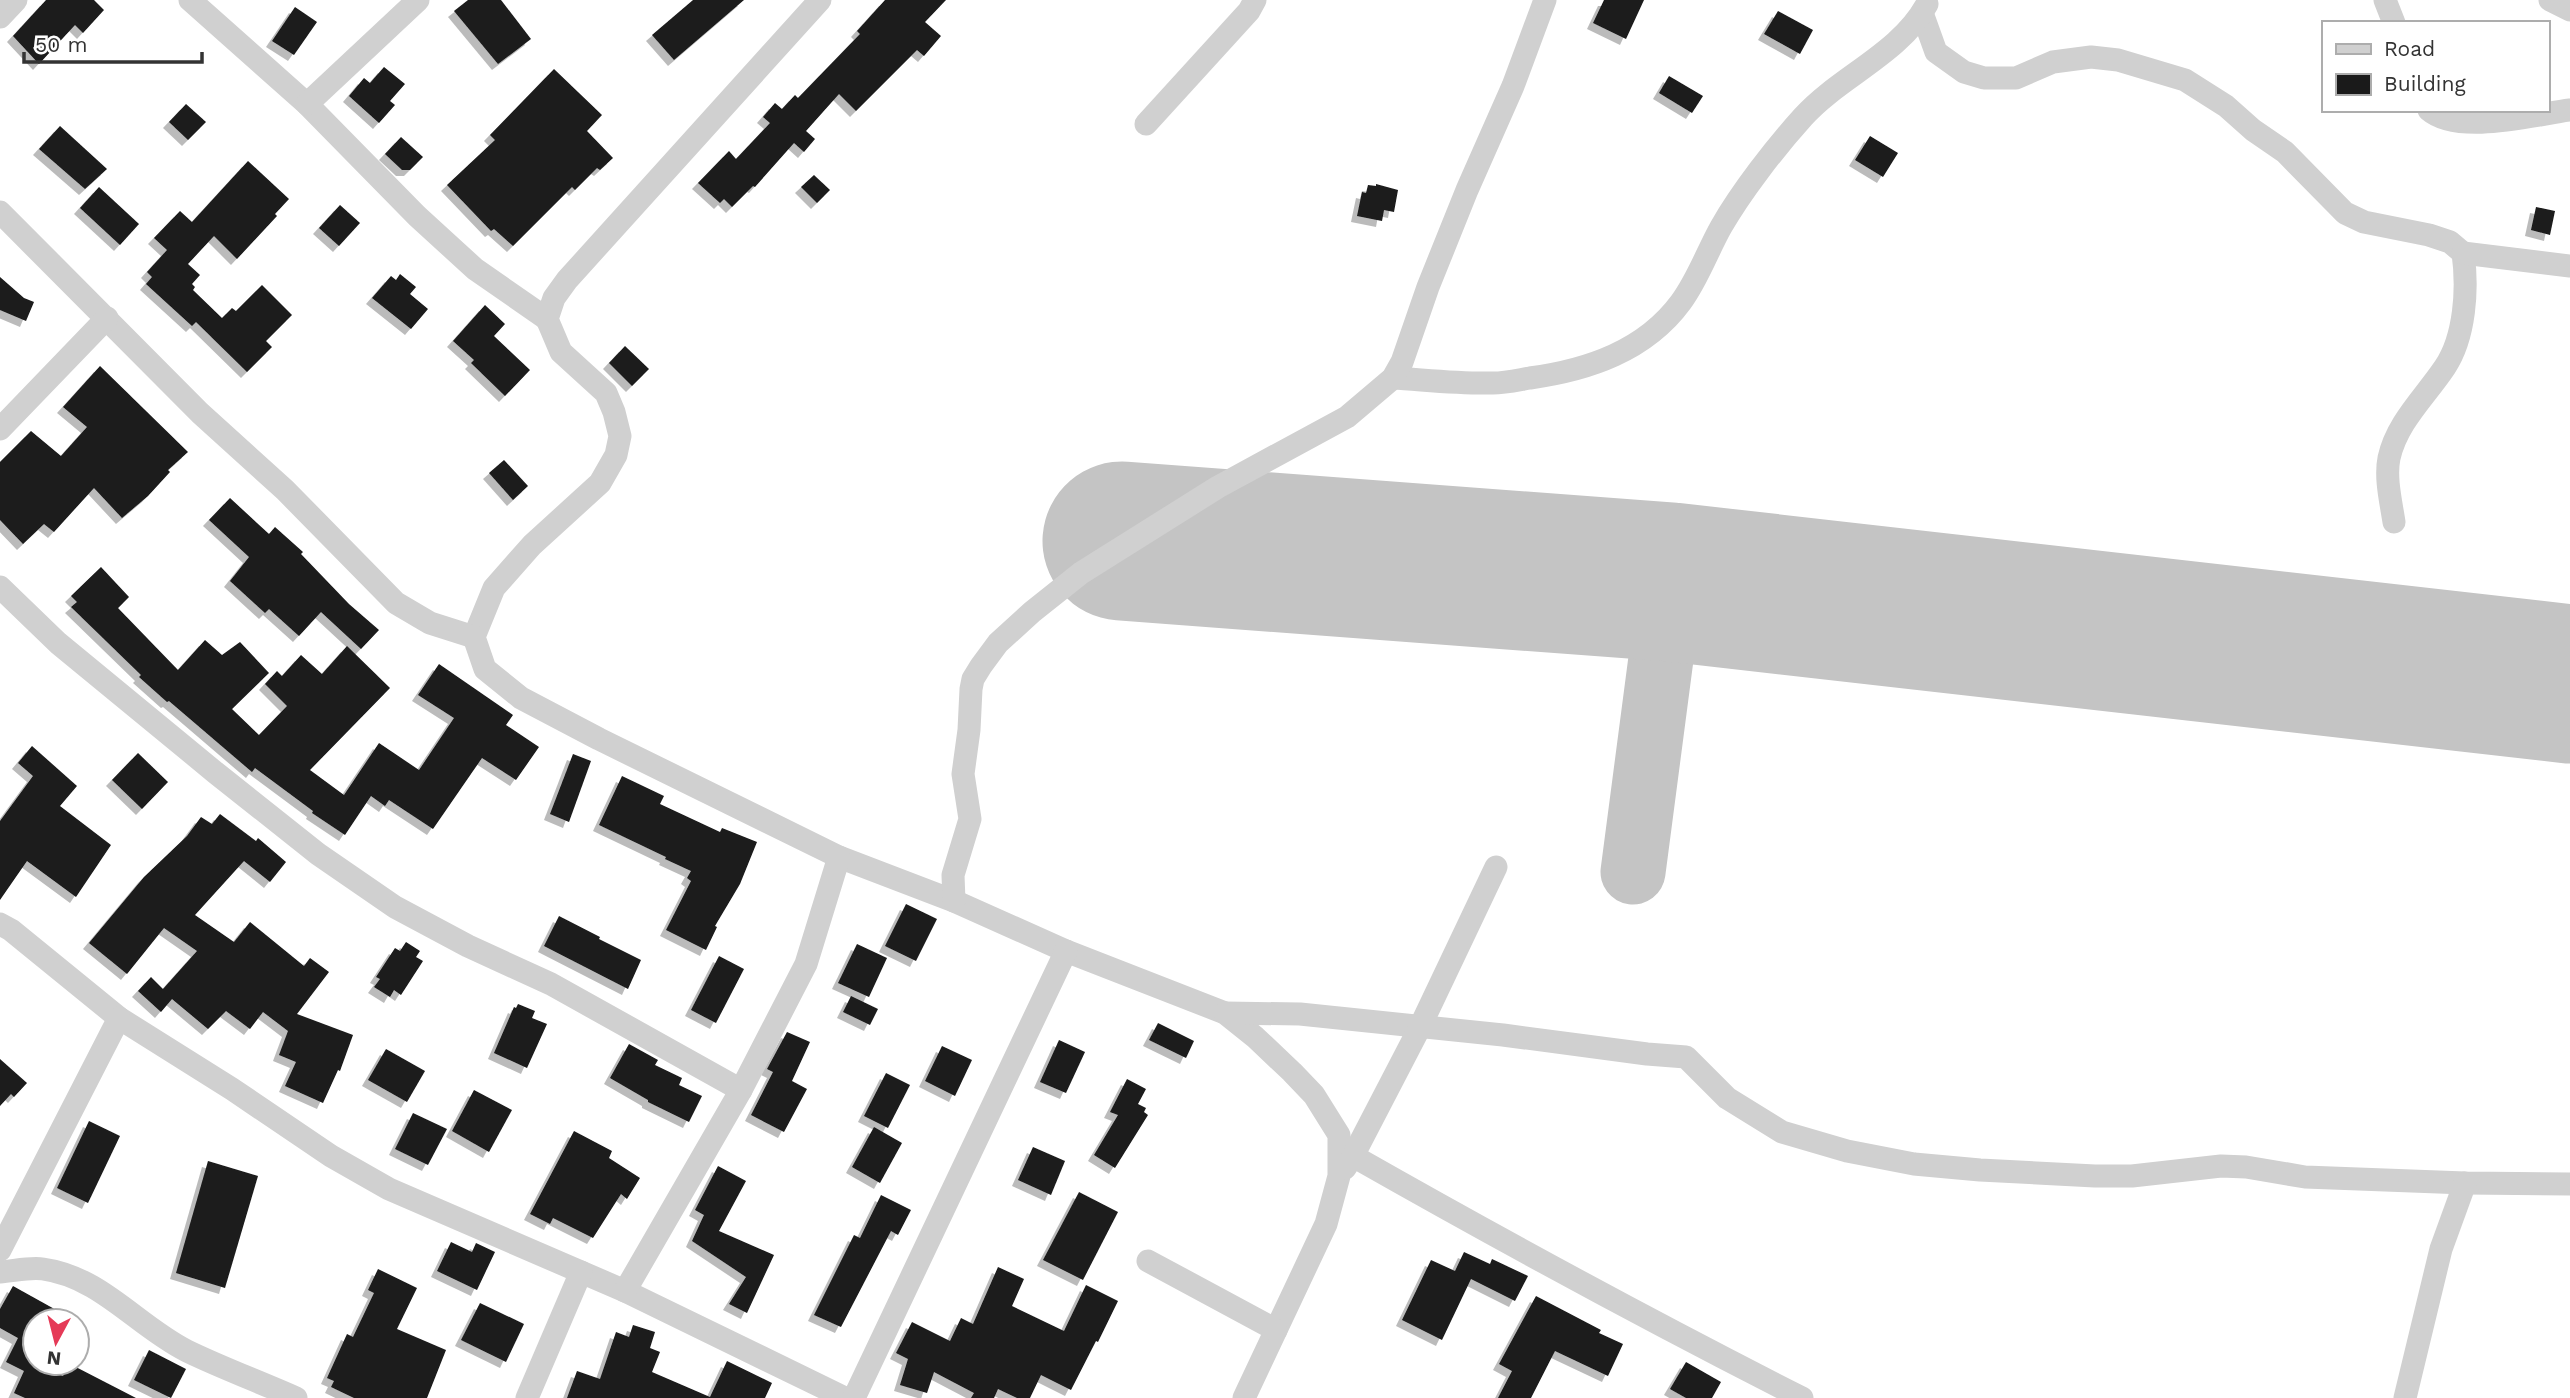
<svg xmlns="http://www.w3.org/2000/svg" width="2570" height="1398" font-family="'Work Sans',sans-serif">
<defs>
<filter id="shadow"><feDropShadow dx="-6" dy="6" stdDeviation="0" flood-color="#0004"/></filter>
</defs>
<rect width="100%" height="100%" fill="#fff"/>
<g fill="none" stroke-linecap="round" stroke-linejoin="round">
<polyline stroke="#c4c4c4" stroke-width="65" points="1633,872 1671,582"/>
<polyline stroke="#c4c4c4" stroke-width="159" points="1122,541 1671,582 2570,684"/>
</g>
<g fill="#1a1a1a" filter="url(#shadow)">
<polygon points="46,0 94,0 104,10 83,33 75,25 39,64 13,36"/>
<polygon points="468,0 501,0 531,39 498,64 454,11"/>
<polygon points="693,0 744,0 674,60 652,35"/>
<polygon points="885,0 946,0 925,22 941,36 924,56 917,50 856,111 839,94 806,131 815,139 804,152 794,143 755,187 753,186 732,207 724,199 720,203 698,183 729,151 736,159 770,123 763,117 775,103 782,109 795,95 798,98 860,34 857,31"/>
<polygon points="1604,0 1644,0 1626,39 1593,23"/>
<polygon points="295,7 317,22 294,55 272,41"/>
<polygon points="1778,11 1813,30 1800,54 1764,34"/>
<polygon points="384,67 405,84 390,101 395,105 379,123 349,96 364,78 370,83"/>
<polygon points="554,69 602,115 587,131 613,158 600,170 597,168 575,190 572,187 513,246 494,229 491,231 447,185 495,140 490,135"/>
<polygon points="1669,76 1703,96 1692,113 1659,93"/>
<polygon points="186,104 206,122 188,140 169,122"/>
<polygon points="60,126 107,169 85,189 39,149"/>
<polygon points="1870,136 1898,153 1883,177 1855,160"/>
<polygon points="401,137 423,157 410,170 402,170 385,154"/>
<polygon points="248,161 289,199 275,214 277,216 237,259 214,236 188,264 200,275 192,284 195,287 193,290 222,318 232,308 236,311 262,285 292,315 266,341 272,347 247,372 196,322 192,326 146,284 152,277 147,272 167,250 154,238 180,211 192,222"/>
<polygon points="814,175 830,190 817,203 801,187"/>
<polygon points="1376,184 1398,190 1394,212 1384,210 1382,221 1357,216 1362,192 1366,193 1368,185 1376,186"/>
<polygon points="99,187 139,224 120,245 80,208"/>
<polygon points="340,205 360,223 339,246 319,228"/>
<polygon points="2536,207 2555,211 2550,235 2531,230"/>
<polygon points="400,274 416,287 410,294 428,309 411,329 372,298 391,276 396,280"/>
<polygon points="0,277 24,298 34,302 26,321 0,310"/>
<polygon points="485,305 505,324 494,336 530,370 505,396 471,363 474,360 453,341"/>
<polygon points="625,346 649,369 632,386 609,363"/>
<polygon points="100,366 188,452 168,470 170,472 148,496 122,518 94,488 54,532 44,524 23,544 0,520 0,462 31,431 61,456 87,427 63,407"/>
<polygon points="504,460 528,486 513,500 489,473"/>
<polygon points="230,498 269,534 275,527 303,552 301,554 349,604 379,630 361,649 321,612 299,636 269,609 265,613 230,581 249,557 209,520"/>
<polygon points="101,567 129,597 118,608 178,670 205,640 222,655 240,642 269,673 232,709 259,735 287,706 265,684 277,671 282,676 301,655 322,674 347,646 390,688 310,770 344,795 379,743 419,770 454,718 418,695 439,664 513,715 506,725 539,747 516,780 482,758 433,829 389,800 385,806 371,796 345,835 312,813 313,811 255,768 252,772 169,701 167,702 139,677 141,675 71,607 77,602 71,596"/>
<polygon points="32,746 77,786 60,806 111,845 76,897 27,861 0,900 0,821 33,776 18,763"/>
<polygon points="138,753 168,782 142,809 112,780"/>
<polygon points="573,754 591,761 569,822 550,814"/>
<polygon points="622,776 664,796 660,804 720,832 722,828 757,842 740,884 715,926 717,927 706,950 666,930 691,881 687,878 691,871 665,859 666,857 599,825"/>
<polygon points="220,814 256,841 258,838 286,862 270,882 244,861 195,915 234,942 250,922 304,966 310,958 329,972 297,1014 353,1035 340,1071 338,1070 323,1103 285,1086 296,1062 279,1055 288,1031 263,1012 250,1029 226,1011 208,1029 172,999 161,1012 138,991 151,977 163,989 197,951 164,928 127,974 89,943 144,877 187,836 201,817 212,824"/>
<polygon points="906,904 937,919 916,961 885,946"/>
<polygon points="559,916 600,937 599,939 641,960 628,989 544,946"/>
<polygon points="406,942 420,951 416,957 423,961 401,995 394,990 390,997 374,987 380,979 376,977 395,948 400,951"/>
<polygon points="857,944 887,958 869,997 838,983"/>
<polygon points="719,956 744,969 716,1023 691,1010"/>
<polygon points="851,996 878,1009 870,1025 843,1012"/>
<polygon points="518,1004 535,1011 532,1018 547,1024 527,1068 494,1053 514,1007 516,1008"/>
<polygon points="1158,1023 1194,1041 1186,1058 1149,1040"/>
<polygon points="787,1032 810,1042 792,1081 807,1089 784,1132 751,1115 773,1072 767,1069"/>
<polygon points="1059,1040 1085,1052 1066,1093 1040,1082"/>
<polygon points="629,1044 658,1060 655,1065 682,1078 679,1085 702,1096 689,1122 648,1102 648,1100 610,1078"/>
<polygon points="942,1046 972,1060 955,1096 925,1081"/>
<polygon points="386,1049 425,1071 407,1102 368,1080"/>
<polygon points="0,1059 27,1083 14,1097 11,1094 0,1106"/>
<polygon points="886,1073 910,1085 888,1128 864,1116"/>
<polygon points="1127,1079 1146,1089 1138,1104 1146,1108 1144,1112 1148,1115 1115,1168 1094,1155 1118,1115 1110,1112"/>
<polygon points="474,1090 512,1110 489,1152 452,1131"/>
<polygon points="413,1113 447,1129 428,1165 395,1149"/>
<polygon points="89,1121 120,1136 88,1203 57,1188"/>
<polygon points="874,1127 902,1143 880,1183 852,1167"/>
<polygon points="574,1131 612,1151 609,1158 640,1178 627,1199 621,1194 593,1238 553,1218 550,1224 530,1214"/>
<polygon points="1033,1147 1065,1161 1051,1195 1018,1180"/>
<polygon points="208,1161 258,1176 225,1288 176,1273"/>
<polygon points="718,1166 746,1181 719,1231 774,1255 747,1313 729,1304 746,1277 692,1241 704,1215 695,1210"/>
<polygon points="1079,1192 1118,1212 1083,1280 1043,1260"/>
<polygon points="881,1195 911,1210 898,1235 891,1231 841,1327 814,1315 854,1235 860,1238"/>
<polygon points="451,1242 472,1252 476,1243 495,1252 477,1290 437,1271"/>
<polygon points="1464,1252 1490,1264 1492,1259 1528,1276 1515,1301 1471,1279 1442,1340 1402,1320 1431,1260 1455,1271"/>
<polygon points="998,1267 1024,1279 1012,1306 1064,1331 1086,1285 1118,1301 1098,1342 1096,1341 1071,1390 1041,1375 1030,1398 1017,1398 998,1389 994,1398 971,1398 974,1393 934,1372 927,1393 900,1385 908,1359 896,1353 912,1322 950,1341 961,1318 973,1324"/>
<polygon points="378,1269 417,1288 397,1329 446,1350 427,1398 354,1398 331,1387 334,1381 327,1378 347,1334 353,1337 374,1293 368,1290"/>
<polygon points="13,1286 76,1321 35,1321 35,1364 63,1376 70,1364 136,1398 25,1398 14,1393 24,1371 6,1362 18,1338 0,1328 0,1309"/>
<polygon points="1536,1296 1601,1330 1599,1333 1623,1344 1608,1376 1555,1351 1531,1398 1498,1398 1512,1371 1499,1364"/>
<polygon points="480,1303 524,1324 506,1362 461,1340"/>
<polygon points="633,1325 655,1332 650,1348 660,1352 652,1372 710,1397 727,1361 772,1383 765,1398 567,1398 577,1371 600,1379 616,1332 629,1337"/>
<polygon points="149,1350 186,1369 171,1398 134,1380"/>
<polygon points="1686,1362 1721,1382 1712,1398 1686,1398 1670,1389"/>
</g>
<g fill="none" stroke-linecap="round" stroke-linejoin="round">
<g stroke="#d0d0d0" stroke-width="23">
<polyline points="190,0 307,104 417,216 475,269 547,319"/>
<polyline points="820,0 567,280 554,298 547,319 561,352 606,393 614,412 620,436 616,455 600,483 532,545 494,588 474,637 485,669 521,698 599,739 839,857 954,901 1066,951 1225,1013 1255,1037 1292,1072 1314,1095 1339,1135 1339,1176 1326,1224 1244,1398"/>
<polyline points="2385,0 2394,23"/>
<polyline points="2550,0 2570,10"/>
<path d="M1922,13L1936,52L1964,72L1984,78H2016L2053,62L2091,57L2118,60L2185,80L2226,106L2253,130L2285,152L2345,213L2364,222L2429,235L2450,242L2463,253C2468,289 2465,337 2445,367C2425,397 2397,422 2389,458C2385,478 2391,502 2394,522"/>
<polyline points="0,17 16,0"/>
<polyline points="307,104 418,0"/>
<path d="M2429,110C2458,135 2533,115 2570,110"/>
<polyline points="1146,124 1249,11 1255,0"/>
<polyline points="0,212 200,413 285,490 396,603 430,623 474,637"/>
<polyline points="2463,253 2570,266"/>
<path d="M1393,378C1426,380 1460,384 1493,383C1505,383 1518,380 1530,378C1588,370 1645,351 1681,302C1698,279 1707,252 1721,227C1741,192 1775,148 1803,117C1840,76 1900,54 1927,4"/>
<polyline points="0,429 107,318"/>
<polyline points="0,587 58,643 216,773 318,854 395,907 468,946 551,984 741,1090"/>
<polyline points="954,901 953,875 970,819 963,774 969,730 971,689 973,679 981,666 998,643 1032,612 1081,573 1218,487 1347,417 1393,378 1402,362 1428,287 1467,190 1513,86 1545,0"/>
<polyline points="0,924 11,930 119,1018 232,1089 331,1156 389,1189 625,1291 845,1398"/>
<polyline points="1225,1013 1300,1014 1503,1035 1647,1054 1686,1057 1727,1098 1782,1132 1847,1151 1914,1164 1980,1170 2095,1176 2132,1176 2221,1166 2246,1167 2305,1177 2465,1183 2570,1184"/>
<path d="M1353,1156C1501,1240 1650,1321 1802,1398"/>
<polyline points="1345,1168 1353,1156 1420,1027 1496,867"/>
<polyline points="0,1250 119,1018"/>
<polyline points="1148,1261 1276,1330"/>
<path d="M0,1272C14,1271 30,1267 43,1269C101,1277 137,1326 187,1351C222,1368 260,1382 296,1398"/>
<polyline points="625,1291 741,1090 806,964 839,857"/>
<polyline points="527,1398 581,1272"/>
<polyline points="854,1398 1066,951"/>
<polyline points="2405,1398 2441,1249 2465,1183"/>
</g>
</g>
<rect x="2322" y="21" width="228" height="91" fill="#ffffff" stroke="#adadad" stroke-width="2"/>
<rect x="2336" y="44" width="35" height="10" fill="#d0d0d0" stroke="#adadad" stroke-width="2"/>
<text x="2384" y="56" font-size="21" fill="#333333">Road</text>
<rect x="2336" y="74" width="35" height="21" fill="#1a1a1a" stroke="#adadad" stroke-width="2"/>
<text x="2384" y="91" font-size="21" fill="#333333">Building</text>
<g transform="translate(56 1342) rotate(187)"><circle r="33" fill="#ffffff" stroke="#adadad" stroke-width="2"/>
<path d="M0-5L12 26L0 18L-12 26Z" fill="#e53a57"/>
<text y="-10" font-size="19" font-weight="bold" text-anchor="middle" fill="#333333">N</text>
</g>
<path d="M24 52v10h178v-10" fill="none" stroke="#333333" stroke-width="3.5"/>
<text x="35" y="52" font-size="21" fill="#333333" stroke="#ffffff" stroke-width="5" paint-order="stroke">50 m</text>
</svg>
